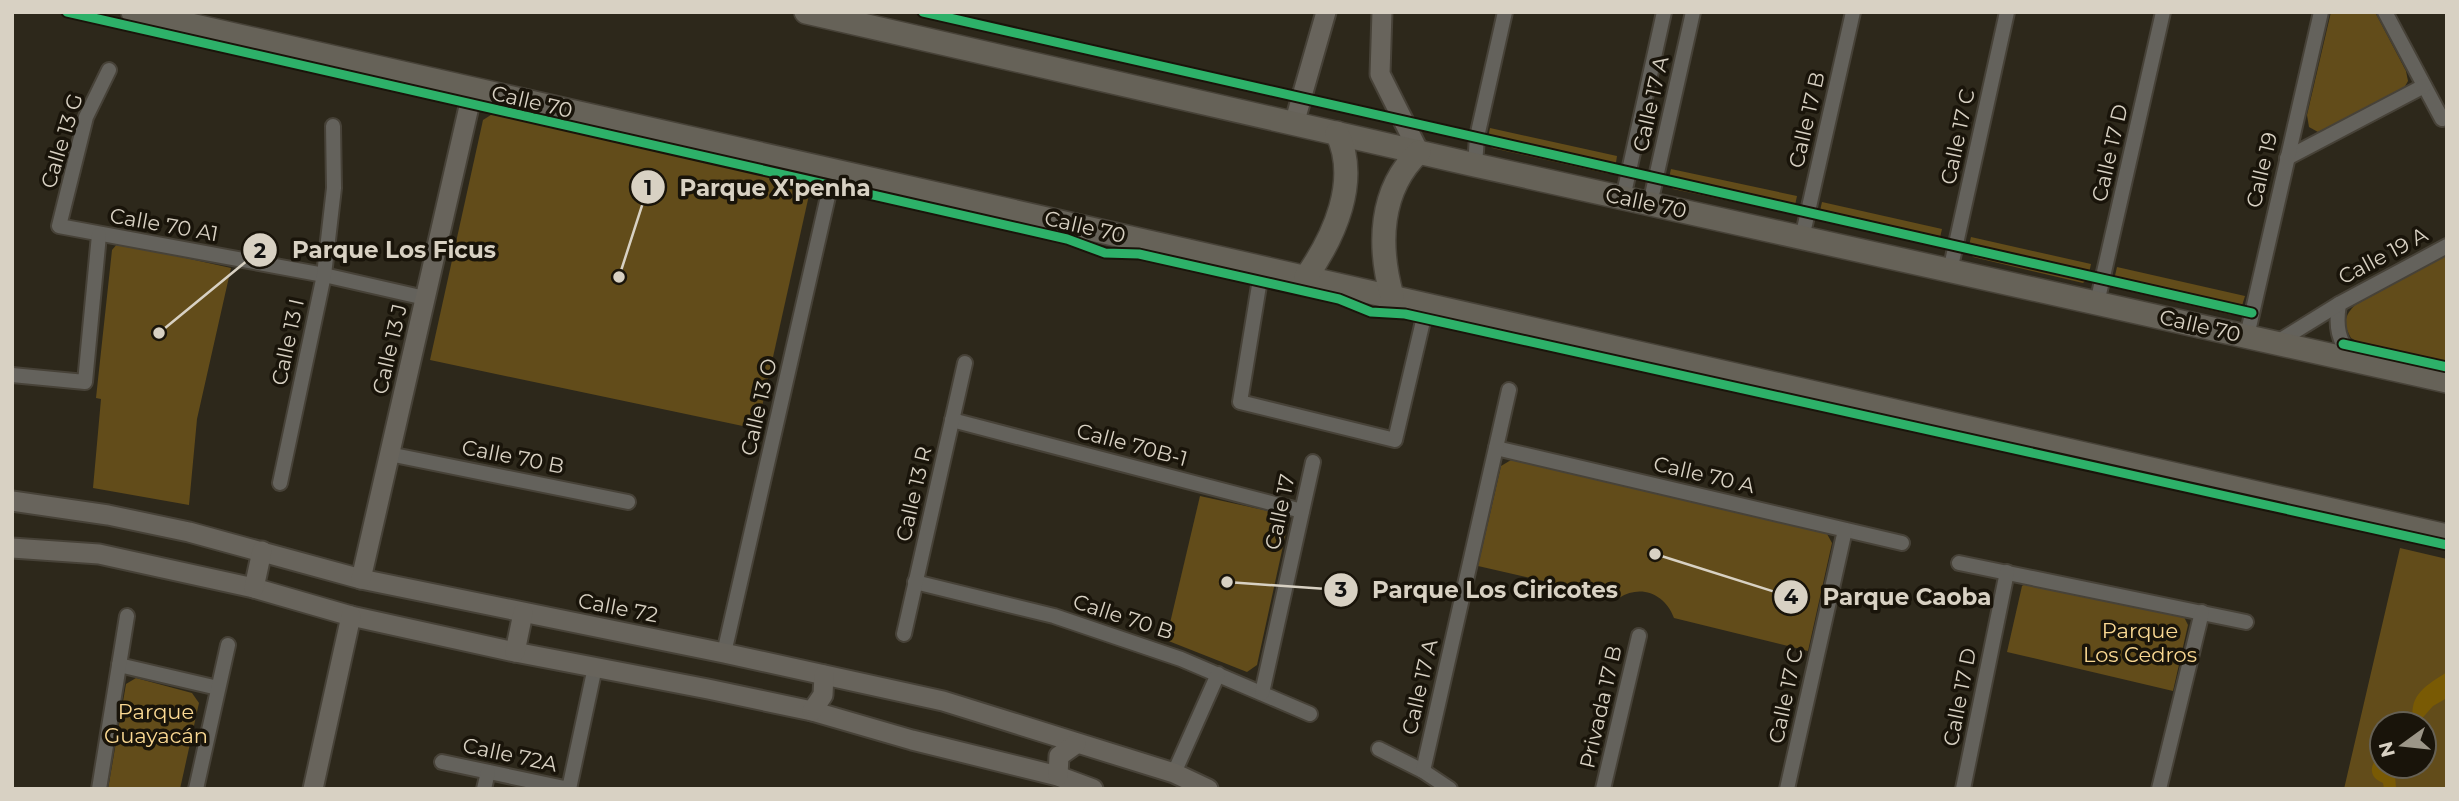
<svg xmlns="http://www.w3.org/2000/svg" width="2459" height="801" font-family="Montserrat,sans-serif">
<rect width="100%" height="100%" fill="#2d281b"/>
<g fill="#624c1a" fill-rule="evenodd">
<polygon points="2331,12 2375,12 2406,71 2408,81 2404,88 2318,132 2309,127 2307,115"/>
<polygon points="497,111 802,179 809,195 757,429 430,360 483,120"/>
<polygon points="1490,128 1617,156 1615,169 1609,174 1492,148 1487,142"/>
<polygon points="1671,169 1797,196 1794,210 1786,213 1673,189 1668,182"/>
<polygon points="1822,202 1942,229 1939,242 1934,247 1824,221 1819,215"/>
<polygon points="1971,237 2091,264 2088,278 2083,283 1973,257 1968,250"/>
<polygon points="118,243 231,268 197,419 189,505 93,488 101,399 96,398 112,250"/>
<path d="M2447,255V364L2366,346L2351,338C2343,324 2344,316 2355,305Z"/>
<polygon points="2117,267 2245,296 2241,309 2232,315 2119,289 2114,280"/>
<path d="M1511,460L1826,532L1832,543L1808,651L1674,618C1665,594 1641,584 1619,598L1478,566L1501,466Z"/>
<polygon points="1200,496 1282,514 1288,523 1257,665 1247,672 1166,640"/>
<path d="M2400,548L2447,559V789H2344ZM2382,724H2424V766H2382Z"/>
<polygon points="2032,579 2182,613 2188,625 2173,691 2007,652 2022,586"/>
<polygon points="136,678 192,693 199,703 180,789 108,789 126,684"/>
</g>
<g fill="#795a04">
<path d="M2447,672V698L2433,706L2418,723L2413,720C2409,694 2427,685 2447,672Z"/>
<path d="M2382,757V766H2401L2395,776L2396,787L2399,789H2384L2383,783C2373,779 2369,772 2374,762Z"/>
</g>
<g fill="none" stroke-linecap="round" stroke-linejoin="round">
<g stroke="#474238" stroke-width="18">
<g id="street">
<polyline points="2385,12 2442,119"/>
<polyline points="109,70 86,117 59,226 324,275 425,298"/>
<polyline points="2287,158 2424,86"/>
<polyline points="1475,165 1477,137 1505,12"/>
<polyline points="1623,198 1664,12"/>
<polyline points="1650,204 1693,12"/>
<polyline points="1802,238 1853,12"/>
<polyline points="1262,267 1240,402 1395,440 1427,304"/>
<polyline points="1950,271 2007,12"/>
<polyline points="2097,303 2163,12"/>
<path d="M2339,304C2335,328 2339,339 2351,360"/>
<polyline points="2247,336 2321,12"/>
<polyline points="2276,343 2339,304 2447,246"/>
<polyline points="12,375 85,382 99,235"/>
<polyline points="952,420 1302,511"/>
<polyline points="1496,448 1902,543"/>
<polyline points="389,454 628,502"/>
<polyline points="280,483 324,275 334,188 333,126"/>
<polyline points="1959,563 2246,622"/>
<polyline points="915,582 1054,616 1181,659 1310,714"/>
<polyline points="904,634 965,363"/>
<polyline points="724,653 834,170"/>
<polyline points="119,665 218,688"/>
<polyline points="1262,693 1313,462"/>
<polyline points="1379,749 1423,771 1450,789"/>
<polyline points="442,762 569,789 595,667"/>
<polyline points="1423,771 1509,390"/>
<polyline points="1174,773 1218,674"/>
<polyline points="99,789 127,616"/>
<polyline points="196,789 228,645"/>
<polyline points="484,789 488,772"/>
<polyline points="1603,789 1639,636"/>
<polyline points="1787,789 1845,530"/>
<polyline points="1963,789 2007,572"/>
<polyline points="2159,789 2202,612"/>
</g>
</g>
<g stroke="#474238" stroke-width="23">
<g id="secondary">
<polyline points="1382,12 1380,74 1419,152"/>
<polyline points="1294,124 1326,12"/>
<polyline points="12,501 108,515 189,532 361,579 724,653 943,701 1174,773 1208,789"/>
<polyline points="12,548 99,554 254,588 351,616 515,652 708,689 812,711 912,740 1058,776 1093,789"/>
<polyline points="361,579 473,89"/>
<polyline points="254,588 262,551"/>
<polyline points="515,652 523,613"/>
<polyline points="812,711 823,695 824,675"/>
<polyline points="1058,776 1059,756 1076,744"/>
<polyline points="313,789 351,616"/>
</g>
</g>
<g stroke="#474238" stroke-width="26">
<g id="primary">
<polyline points="133,12 2447,536"/>
<polyline points="806,12 1475,165 2447,381"/>
<path d="M1306,277C1334,237 1360,181 1337,133"/>
<path d="M1392,296C1378,246 1379,190 1419,152"/>
</g>
</g>
<use href="#street" stroke="#64625c" stroke-width="14"/>
<use href="#secondary" stroke="#68645c" stroke-width="19"/>
<use href="#primary" stroke="#666258" stroke-width="23"/>
<g stroke="#19140a" stroke-width="13">
<g id="cycleway">
<polyline points="67,12 1067,239 1105,253 1139,254 1339,299 1371,312 1405,314 2447,545"/>
<polyline points="923,12 2252,313"/>
<polyline points="2343,344 2447,367"/>
</g>
</g>
<use href="#cycleway" stroke="#2db169" stroke-width="9"/>
</g>
<g text-anchor="middle" stroke-width="7" stroke-linejoin="round" paint-order="stroke">
<g font-size="21" fill="#d8d1c3" stroke="#19140a">
<text transform="translate(532 102) rotate(13)" y="7">Calle 70</text>
<text transform="translate(1651 104) rotate(-77)" y="7">Calle 17 A</text>
<text transform="translate(1807 120) rotate(-77)" y="7">Calle 17 B</text>
<text transform="translate(1958 137) rotate(-78)" y="7">Calle 17 C</text>
<text transform="translate(62 141) rotate(-73)" y="7">Calle 13 G</text>
<text transform="translate(2110 153) rotate(-77)" y="7">Calle 17 D</text>
<text transform="translate(2262 170) rotate(-77)" y="7">Calle 19</text>
<text transform="translate(1646 203) rotate(12)" y="7">Calle 70</text>
<text transform="translate(164 225) rotate(10)" y="7">Calle 70 A1</text>
<text transform="translate(1085 227) rotate(13)" y="7">Calle 70</text>
<text transform="translate(2383 256) rotate(-28)" y="7">Calle 19 A</text>
<text transform="translate(2200 326) rotate(13)" y="7">Calle 70</text>
<text transform="translate(288 342) rotate(-78)" y="7">Calle 13 I</text>
<text transform="translate(390 349) rotate(-77)" y="7">Calle 13 J</text>
<text transform="translate(759 407) rotate(-77)" y="7">Calle 13 O</text>
<text transform="translate(1132 445) rotate(15)" y="7">Calle 70B-1</text>
<text transform="translate(513 457) rotate(11)" y="7">Calle 70 B</text>
<text transform="translate(1704 475) rotate(13)" y="7">Calle 70 A</text>
<text transform="translate(914 494) rotate(-77)" y="7">Calle 13 R</text>
<text transform="translate(1280 512) rotate(-78)" y="7">Calle 17</text>
<text transform="translate(618 608) rotate(11)" y="7">Calle 72</text>
<text transform="translate(1123 617) rotate(18)" y="7">Calle 70 B</text>
<text transform="translate(1420 687) rotate(-77)" y="7">Calle 17 A</text>
<text transform="translate(1786 696) rotate(-78)" y="7">Calle 17 C</text>
<text transform="translate(1960 697) rotate(-79)" y="7">Calle 17 D</text>
<text transform="translate(1601 707) rotate(-77)" y="7">Privada 17 B</text>
<text transform="translate(510 755) rotate(12)" y="7">Calle 72A</text>
</g>
<g font-size="21" fill="#fad892" stroke="#19140a">
<text x="2140" y="638">Parque<tspan x="2140" dy="24">Los Cedros</tspan></text>
<text x="156" y="719">Parque<tspan x="156" dy="24">Guayacán</tspan></text>
</g>
</g>
<path fill="none" stroke="#d8d1c3" stroke-width="2.5" d="M619 277L648 187M159 333L260 250M1227 582L1341 590M1655 554L1791 597"/>
<g fill="#d8d1c3" stroke="#19140a" stroke-width="2.5">
<circle cx="619" cy="277" r="7"/>
<circle cx="159" cy="333" r="7"/>
<circle cx="1227" cy="582" r="7"/>
<circle cx="1655" cy="554" r="7"/>
<circle cx="648" cy="187" r="18"/>
<circle cx="260" cy="250" r="18"/>
<circle cx="1341" cy="590" r="18"/>
<circle cx="1791" cy="597" r="18"/>
</g>
<g font-size="21" text-anchor="middle" font-weight="bold" fill="#111">
<text x="648" y="195">1</text>
<text x="260" y="258">2</text>
<text x="1341" y="597">3</text>
<text x="1791" y="604">4</text>
</g>
<g font-size="23" text-anchor="middle" font-weight="bold" fill="#d8d1c3" stroke="#19140a" stroke-width="7" stroke-linejoin="round" paint-order="stroke">
<text x="775" y="196">Parque X'penha</text>
<text x="394" y="258">Parque Los Ficus</text>
<text x="1495" y="598">Parque Los Ciricotes</text>
<text x="1907" y="605">Parque Caoba</text>
</g>
<rect width="2459" height="801" fill="none" stroke="#d8d1c3" stroke-width="28"/>
<g transform="translate(2403 745) rotate(255)"><circle r="33" fill="#19140a" stroke="#656054" stroke-width="2"/>
<path d="M0-5L12 26L0 18L-12 26Z" fill="#9c9688"/>
<text y="-10" font-size="19" font-weight="bold" text-anchor="middle" fill="#d8d1c3">N</text>
</g>
</svg>
